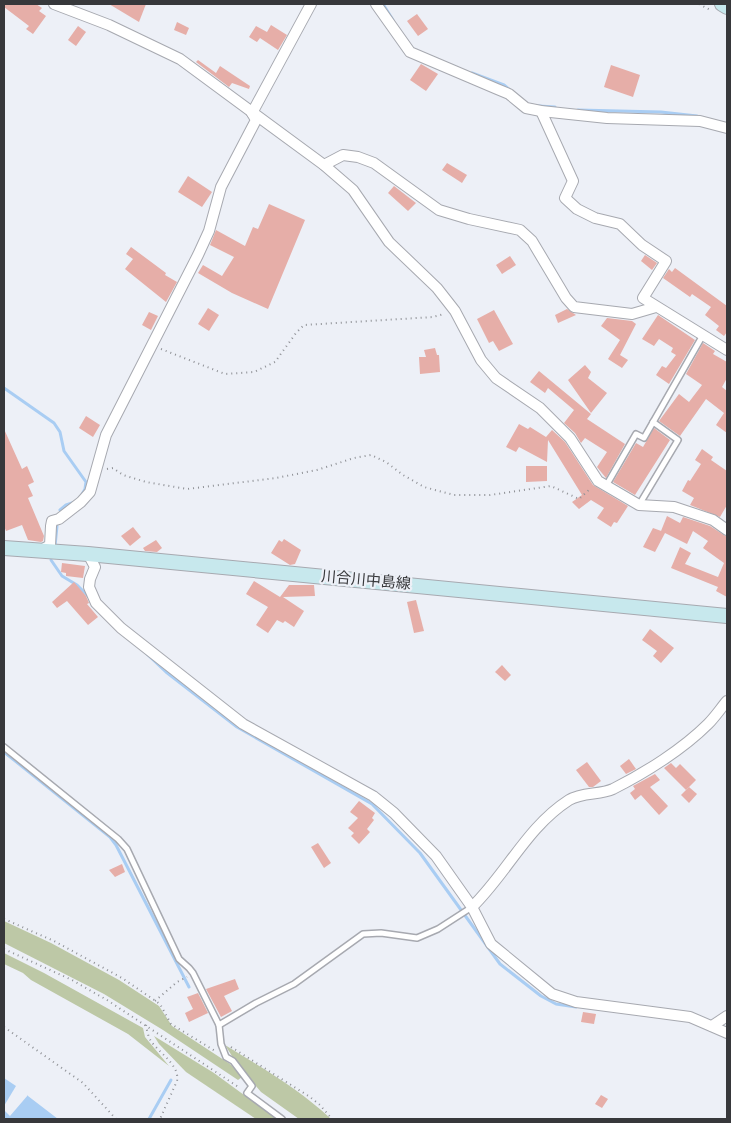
<svg xmlns="http://www.w3.org/2000/svg" width="731" height="1123" font-family="Poppins,'Noto Sans JP',sans-serif">
<rect width="100%" height="100%" fill="#edf0f7"/>
<g fill="#bdc8a6">
<polygon points="4,921 51,943 119,980 159,1006 172,1026 230,1064 242,1077 238,1080 163,1030 104,994 4,943"/>
<polygon points="4,953 44,973 143,1028 145,1037 169,1066 128,1034 31,980 23,973 4,964"/>
<polygon points="154,1036 214,1073 277,1119 256,1119 186,1072 159,1044"/>
<path d="M225,1045C262,1068 299,1089 331,1119H299L261,1092L237,1064Z"/>
</g>
<g fill="#a9cdf3">
<polygon points="4,1078 16,1086 4,1106"/>
<polygon points="28,1095 28,1096 58,1119 4,1119 4,1110 10,1116"/>
</g>
<g fill="none" stroke-linecap="round" stroke-linejoin="round">
<g stroke="#a9cdf3" stroke-width="3">
<polyline points="383,4 393,20"/>
<polyline points="472,73 504,85 510,90"/>
<polyline points="539,106 555,107"/>
<polyline points="578,110 661,112 697,116"/>
<polyline points="4,388 54,423 60,432 64,451 86,482 85,489 81,496"/>
<polyline points="60,510 66,505 75,502"/>
<polyline points="55,546 57,526"/>
<polyline points="51,560 62,576 77,585 89,597"/>
<polyline points="147,654 166,672 237,727 372,804 420,853 500,964 541,996 556,1004 576,1007"/>
<polyline points="4,752 110,837 116,845 189,987"/>
<polyline points="149,1119 171,1080"/>
</g>
</g>
<g fill="#e6aea8">
<polygon points="4,4 36,4 42,8 39,11 46,16 33,34 26,29 29,26 4,7"/>
<polygon points="109,4 146,4 139,22"/>
<polygon points="417,14 428,29 418,36 407,21"/>
<polygon points="177,22 189,28 186,35 174,30"/>
<polygon points="271,25 287,35 278,50 260,38 257,42 249,37 256,26 267,32"/>
<polygon points="78,26 86,32 76,46 68,40"/>
<polygon points="198,60 216,73 220,66 250,86 249,89 232,83 229,87 196,62"/>
<polygon points="421,64 438,74 426,91 410,80"/>
<polygon points="611,65 640,75 633,97 604,87"/>
<polygon points="447,163 467,175 462,183 442,170"/>
<polygon points="188,176 212,192 202,207 178,192"/>
<polygon points="394,186 416,203 408,211 388,193"/>
<polygon points="269,204 305,220 268,309 232,293 198,273 203,265 222,276 234,257 210,245 216,230 245,246 253,227 258,229"/>
<polygon points="131,247 166,273 165,275 177,282 166,302 125,269 133,259 126,254"/>
<polygon points="645,255 657,263 652,270 641,261"/>
<polygon points="510,256 516,265 502,274 496,265"/>
<polygon points="675,268 727,306 727,332 724,336 716,330 719,326 705,315 711,307 692,294 690,297 663,278 669,269 672,272"/>
<polygon points="208,308 219,315 209,331 198,324"/>
<polygon points="567,309 576,315 558,323 555,315"/>
<polygon points="494,310 513,344 499,351 493,341 489,343 477,319"/>
<polygon points="149,312 158,316 151,330 142,325"/>
<polygon points="658,315 695,340 669,384 656,375 662,366 666,368 676,355 671,352 673,348 659,339 654,346 642,339"/>
<polygon points="607,318 632,321 636,324 620,355 628,360 622,368 608,359 620,340 601,326"/>
<polygon points="703,343 715,351 713,354 727,362 727,378 722,387 727,391 727,433 716,425 724,413 706,399 680,436 659,421 679,394 689,402 702,385 686,374"/>
<polygon points="435,348 437,355 439,355 440,372 420,374 419,357 426,357 424,350"/>
<polygon points="585,365 591,372 588,378 607,393 591,413 568,380"/>
<polygon points="539,371 591,414 587,419 625,444 606,478 597,467 607,452 585,438 581,443 575,433 564,423 574,410 548,388 545,393 530,382"/>
<polygon points="86,416 100,425 93,437 79,428"/>
<polygon points="519,424 528,429 530,427 546,437 552,430 565,442 593,485 628,506 617,523 614,522 611,527 597,518 604,508 591,500 579,509 572,502 582,495 548,440 547,462 519,447 516,452 506,447"/>
<polygon points="654,428 670,440 635,495 613,482 636,443 643,447"/>
<polygon points="4,429 22,469 27,466 34,482 28,485 33,496 28,498 44,536 43,541 41,542 28,540 22,525 6,531 4,526"/>
<polygon points="702,449 713,457 711,460 727,471 727,505 720,517 690,505 694,498 682,491 688,480 690,481 701,464 695,460"/>
<polygon points="526,466 547,466 547,481 526,482"/>
<polygon points="667,516 680,523 683,517 710,526 727,537 727,597 716,591 718,587 671,568 680,547 691,553 685,564 718,577 724,563 703,548 708,541 693,531 687,544 665,533 655,552 643,547 653,528 664,532 661,531"/>
<polygon points="133,527 141,537 130,546 121,536"/>
<polygon points="284,539 301,550 295,564 290,565 271,553 279,540 282,542"/>
<polygon points="156,540 162,548 157,552 145,551 143,548"/>
<polygon points="62,563 85,566 83,578 66,576 66,573 61,572"/>
<polygon points="254,581 280,597 289,585 314,585 315,596 283,597 304,611 294,627 285,621 283,623 277,620 268,633 256,625 268,607 246,594"/>
<polygon points="74,582 86,596 89,603 87,604 98,617 88,625 67,601 57,608 52,602"/>
<polygon points="416,600 424,631 414,633 407,602"/>
<polygon points="650,629 674,648 661,663 653,656 657,651 642,640"/>
<polygon points="502,665 511,675 505,681 495,672"/>
<polygon points="629,759 636,769 626,774 620,766"/>
<polygon points="587,762 601,781 593,787 589,787 576,770"/>
<polygon points="671,763 676,768 680,764 696,780 686,790 664,768"/>
<polygon points="655,774 660,780 650,787 668,806 659,815 641,795 635,800 630,793 635,789 633,786"/>
<polygon points="689,787 697,794 689,803 681,795"/>
<polygon points="359,801 375,813 372,818 374,820 367,829 370,832 359,844 351,836 354,833 348,828 358,818 350,812"/>
<polygon points="318,843 331,863 324,868 311,847"/>
<polygon points="122,864 125,872 115,877 109,870"/>
<polygon points="235,979 239,989 224,996 232,1011 221,1017 206,989"/>
<polygon points="198,993 208,1013 189,1022 185,1013 193,1009 187,997"/>
<polygon points="583,1012 596,1014 594,1024 581,1022"/>
<polygon points="601,1095 608,1099 602,1108 595,1104"/>
</g>
<g fill="none" stroke-linecap="round" stroke-linejoin="round">
<g stroke="#a7a9b0" stroke-width="8">
<g id="service">
<polyline points="606,486 636,434 644,438 703,335"/>
<polyline points="639,505 678,440 653,422"/>
<polyline points="4,747 118,839 127,849 179,959 189,968 193,973 219,1025 221,1044 226,1057 233,1061 252,1086 247,1093 282,1119"/>
<polyline points="219,1025 256,1003 294,984 363,934 381,933 417,938 438,929 472,907"/>
</g>
</g>
<g stroke="#a7a9b0" stroke-width="12">
<g id="minor">
<polyline points="54,4 109,25 180,59 324,165 353,190 389,242 437,288 455,311 481,360 496,378 540,408 570,438 598,481 639,505 674,507 713,520 727,530"/>
<polyline points="376,4 410,52 497,89 509,94 526,108 541,111 607,118 700,121 727,128"/>
<polyline points="541,111 573,181 565,198 577,209 595,218 620,224 642,245 666,261 643,298 727,350"/>
<polyline points="252,113 311,4"/>
<polyline points="324,165 343,155 358,157 374,163 439,210 469,219 520,230 532,241 566,298 574,307 632,314 656,307"/>
<polyline points="41,550 50,545 51,526 52,521 59,519 81,502 90,492 106,435 198,255 209,231 221,187 256,120 252,113"/>
<polyline points="88,554 95,567 90,579 89,587 96,603 121,628 243,724 373,796 394,813 436,856 472,907 491,944 552,994 576,1002 690,1017 727,1033"/>
<path d="M472,907C507,873 527,827 569,800C582,792 600,795 613,789C645,773 683,749 708,724C715,717 721,708 727,701"/>
<polyline points="712,1026 727,1016"/>
</g>
</g>
<g stroke="#a7a9b0" stroke-width="16">
<g id="secondary">
<polyline points="722,4 727,7"/>
<polyline points="4,548 88,554 727,616"/>
</g>
</g>
<g stroke="#8f9196" stroke-width="2" stroke-dasharray="1 4" stroke-linecap="butt">
<polyline points="699,4 712,11"/>
<polyline points="161,349 225,374 254,372 275,362 296,333 304,325 433,317 444,314"/>
<polyline points="107,469 113,468 123,475 146,482 187,489 276,478 317,470 354,458 371,455 386,462 403,475 424,487 454,495 490,495 551,486 579,499 591,488"/>
<polyline points="4,919 54,941 122,978 160,1004 171,1024 215,1051"/>
<polyline points="4,949 72,980 107,1000 240,1088"/>
<polyline points="155,1001 177,982 187,977"/>
<path d="M146,1025C147,1030 148,1037 151,1041C159,1053 180,1065 177,1081L160,1119"/>
<polyline points="4,1027 83,1083 116,1119"/>
<polyline points="231,1047 310,1097 320,1105 332,1119"/>
</g>
<use href="#service" stroke="#fff" stroke-width="5"/>
<use href="#minor" stroke="#fff" stroke-width="10"/>
<use href="#secondary" stroke="#c7e8ed" stroke-width="14"/>
</g>
<g text-anchor="middle" stroke-width="4.5" stroke-linejoin="round" paint-order="stroke">
<g font-size="15" fill="#37383b" stroke="#edf0f7">
<text transform="translate(366 580) rotate(5)" y="5">川合川中島線</text>
</g>
</g>
<rect width="731" height="1123" fill="none" stroke="#37383b" stroke-width="10"/>
</svg>
